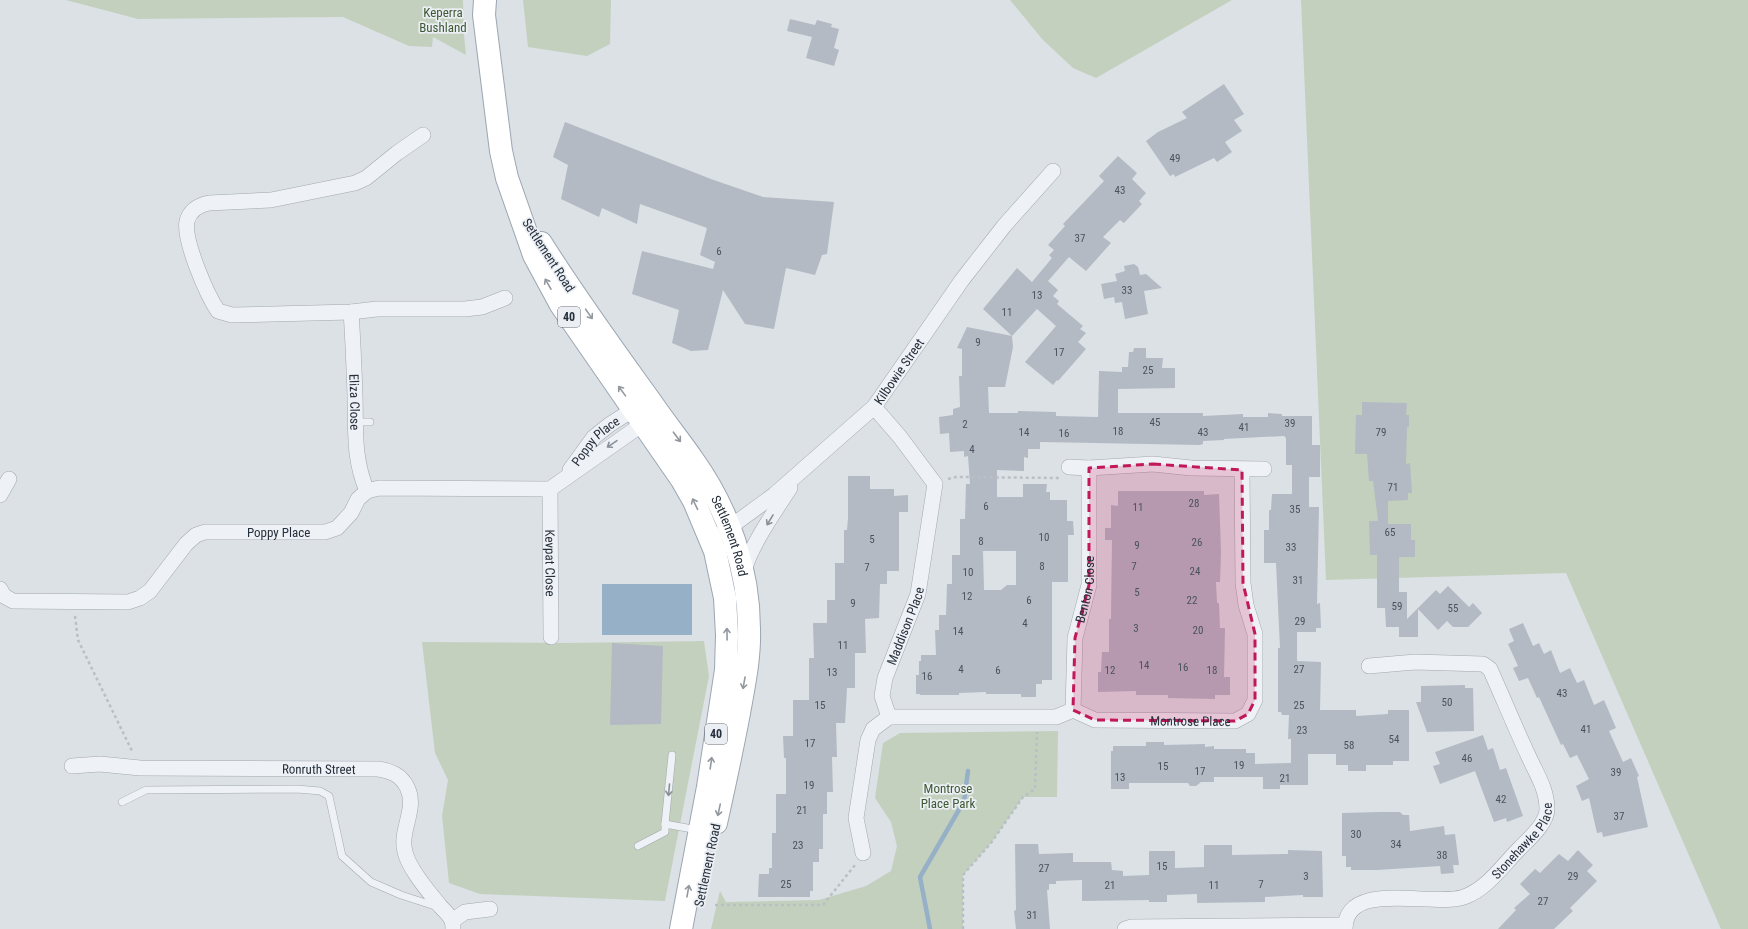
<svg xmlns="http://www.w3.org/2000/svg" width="1748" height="929" font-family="'Roboto Condensed',sans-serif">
<rect width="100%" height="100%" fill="#dce1e6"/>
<g fill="#c3d0bd">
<polygon points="66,0 463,0 464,35 466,55 433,37 432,47 409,46 343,17 138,19"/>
<polygon points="523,0 611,0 610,44 587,56 528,47"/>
<polygon points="1010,0 1232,0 1096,78 1073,68 1043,40"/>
<polygon points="1301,0 1748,0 1748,929 1721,929 1566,573 1326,580"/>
<polygon points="704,641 709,676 665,901 480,894 449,883 442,816 448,780 435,753 422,642 568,643"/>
<polygon points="1058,731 1057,797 1023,797 991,843 963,875 963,929 711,929 720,891 726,902 819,900 866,886 891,871 897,846 891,822 875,798 883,743 900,733"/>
</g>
<rect fill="#96b1c7" x="602" y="584" width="90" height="51"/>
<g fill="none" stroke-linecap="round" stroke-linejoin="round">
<polyline stroke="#96b1c7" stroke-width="4.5" points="930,929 920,877 964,801 968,771"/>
</g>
<g fill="#b3bac3" fill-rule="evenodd">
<polygon points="790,19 815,25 817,20 832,24 831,27 839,29 834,48 839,50 834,66 806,58 812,37 787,31"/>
<polygon points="1224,84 1244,114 1234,120 1242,131 1225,142 1232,152 1217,162 1214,158 1175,177 1174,174 1170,176 1146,141 1158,132 1187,118 1182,112"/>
<polygon points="565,122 711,179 763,197 834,202 827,254 822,255 815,275 786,268 774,329 745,324 723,290 708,350 691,351 672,343 679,310 632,294 642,251 713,269 715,262 700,255 707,228 640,204 637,224 602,208 599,217 561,199 568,165 553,157"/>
<path d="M1118,156L1137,173L1132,179L1146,193L1139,201L1142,204L1124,223L1120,220L1103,237L1111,243L1086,271L1069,257L1048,281L1058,290L1053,296L1059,301L1057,304L1083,326L1080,329L1086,333L1078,342L1086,349L1058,381L1057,380L1053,385L1025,362L1056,326L1037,309L1012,336L1013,347L1005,387H988L989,413H1018V411L1056,412V416L1098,417L1099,371L1122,372V367H1128L1129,352H1133L1134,348H1146V358H1163L1162,368H1175V388L1118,389V413H1203V416L1243,414V417H1268V413L1282,414V416H1312V445H1320V477H1309V507H1319L1317,604L1320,603L1321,628H1316V632H1297V661L1321,662L1320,710H1356V716L1388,714V710H1409V761H1393V765H1366V771H1348V765H1336V754H1308V785H1280V789H1263V777H1214V782H1201L1196,786H1190L1188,783H1129V789H1111V751H1113V746H1146V742H1164V745L1205,744V747L1214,746V749H1246V753H1255V764L1291,763V739H1288L1289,715H1282L1281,712H1278V648H1280L1276,563H1264V530H1269V510H1271L1272,494H1292V465H1286V438L1284,436L1224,439V440L1203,441V444L1200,445L1040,442V449H1028V458L1024,457V471L997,470V497H1023V484H1047L1046,492H1050V500H1067V521H1073L1074,535H1068V582H1052V680H1042V684H1036V697H1021V694H986V692L959,693V695H920V694H916V675H919V661H921V655H936L935,630H939V615H946L947,584H952V555H960V519H965L966,484H970L968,456L964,457V451L950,452L949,433L940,434L939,417L953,415V409L960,407L959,376H962V349L957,348L967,327L1012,336L983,309L1017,268L1032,282L1052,258L1049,255L1054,250L1048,245L1065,226L1063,224L1104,181L1099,176ZM983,551H1016V585H1007L1001,590H984Z"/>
<polygon points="1134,264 1138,267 1140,275 1146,274 1162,288 1144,291 1148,314 1125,319 1122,302 1115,303 1114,297 1104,299 1101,284 1117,281 1115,274 1125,271 1124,266"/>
<polygon points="1362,402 1407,403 1406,415 1409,415 1409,427 1407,427 1406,464 1410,463 1412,493 1408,493 1408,500 1388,501 1388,524 1411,524 1411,540 1415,540 1415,557 1399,557 1399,592 1407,592 1407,619 1436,590 1440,594 1448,586 1469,607 1473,603 1482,613 1468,627 1453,627 1447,621 1438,630 1418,609 1418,637 1399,637 1399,627 1386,627 1385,608 1377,608 1377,555 1370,555 1369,521 1378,521 1373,481 1369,481 1367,454 1355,454 1356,415 1362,415"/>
<polygon points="848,476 870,476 870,489 894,489 894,496 908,495 908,512 899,512 899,571 887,571 887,584 880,584 879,618 865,619 866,653 855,653 855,688 847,688 845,723 836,723 837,757 832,757 833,792 827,792 827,814 823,814 823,849 819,849 819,862 813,862 813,891 810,891 810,897 758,897 759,874 769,874 769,868 772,868 772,833 776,833 776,794 786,794 786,758 784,758 783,736 793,736 793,700 809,700 809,658 814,658 813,623 827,623 827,600 835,600 835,563 844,563 844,530 847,530 848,518"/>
<polygon points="1118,491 1204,491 1204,495 1219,494 1221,552 1220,582 1216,582 1217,602 1219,604 1220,628 1225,628 1224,677 1230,677 1230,695 1215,695 1215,699 1168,698 1168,695 1136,695 1136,691 1098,692 1098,672 1101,672 1102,652 1109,652 1109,619 1111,619 1111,614 1112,540 1105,540 1105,528 1111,528 1111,505 1118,506"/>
<polygon points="1523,623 1533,646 1539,643 1544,654 1551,650 1560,673 1570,668 1577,683 1584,680 1594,705 1604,700 1616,728 1609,731 1623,762 1631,758 1639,776 1637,777 1648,827 1603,837 1602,832 1597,833 1589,798 1582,801 1576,786 1589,779 1577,755 1570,758 1563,744 1561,745 1539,697 1537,698 1528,678 1519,681 1513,668 1518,666 1508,644 1514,641 1509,629"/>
<polygon points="612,643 663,646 661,724 610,725"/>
<polygon points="1465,685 1465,688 1473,688 1474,731 1427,732 1416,702 1421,702 1421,686"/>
<polygon points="1483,735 1488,750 1493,748 1500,770 1506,768 1523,816 1507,822 1506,818 1494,822 1475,771 1440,784 1433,766 1440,764 1435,752"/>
<polygon points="1381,812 1400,812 1403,815 1409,815 1410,831 1444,826 1445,835 1455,834 1459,865 1453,865 1454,873 1441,874 1440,866 1377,870 1351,870 1351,867 1346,867 1346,856 1342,856 1342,813"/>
<polygon points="1015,844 1038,844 1039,854 1073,853 1073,862 1111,862 1112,870 1123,871 1123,876 1149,875 1149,851 1175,851 1175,868 1204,867 1204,845 1232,845 1232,855 1288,854 1288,850 1322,851 1323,897 1303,897 1303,895 1265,897 1265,902 1197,903 1197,894 1167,895 1167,902 1149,902 1149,900 1082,901 1082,880 1056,881 1056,884 1049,884 1049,890 1047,890 1050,929 1016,929 1014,911 1016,910"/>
<polygon points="1578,850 1593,865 1587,871 1597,881 1570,908 1573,911 1554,929 1498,929 1516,910 1514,908 1530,894 1520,884 1535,869 1540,873 1559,854 1568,861"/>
</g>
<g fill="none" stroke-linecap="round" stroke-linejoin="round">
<g stroke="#a2a8b0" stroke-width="8">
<g id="service">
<polyline points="356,422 370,422"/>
<polyline points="122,802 146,790 297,789 320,791 329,796 342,856 371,882 401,895 438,907"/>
<polyline points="665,824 672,755"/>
<polyline points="638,846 665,832 665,824 698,830"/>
</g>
</g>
<g stroke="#a2a8b0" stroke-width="16">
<g id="minor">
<path d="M423,135L397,153L366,178L355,183L271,200L209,203C199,205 190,210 187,221C183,240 207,295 218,311L232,315L351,312L377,309H465L482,307L505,298"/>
<path id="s1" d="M351,312C353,339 354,367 355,395C356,430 353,458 367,491"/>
<polyline points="1069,467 1089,468 1153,464 1191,468 1264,469"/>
<path id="s2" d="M570,470L594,437L609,425L634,409"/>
<path id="s3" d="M550,489L551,637"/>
<polyline points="0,495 9,479"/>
<path id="s4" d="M722,533L774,495L874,407L962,280L1004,226L1053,171"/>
<path d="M744,574C746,552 777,508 790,488"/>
<path id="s5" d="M0,589L4,596L13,601L128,602L140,598L150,591L186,544L196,535L205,532H325L337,528L351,513L358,499L367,491L379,488L550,489L644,423"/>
<path id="s6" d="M1073,710L1075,638L1089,585V468"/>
<path id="s7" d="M889,717H1056L1073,710L1095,720L1235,721L1248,714L1255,700V634L1246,605L1243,583L1242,470"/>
<path id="s8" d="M72,766L100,764L140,768L378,769C391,771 401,775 407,787C418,809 399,830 405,852C409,869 429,892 440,906C444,910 449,915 452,920C453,923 453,926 453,929"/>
<path id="s9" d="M863,853L856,818L868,740L873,729L889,717L882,696L885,678L918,594L935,484L900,437L874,407"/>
<polyline points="452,921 465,912 490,909"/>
<polyline points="1125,929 1131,927 1345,925"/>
<path id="s10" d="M1345,929C1346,878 1434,908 1464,897C1487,889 1503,865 1520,848C1530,838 1547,823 1547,809C1547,789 1536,773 1528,755C1515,727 1503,698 1490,669L1483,664L1415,662L1369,666"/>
</g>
</g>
<g stroke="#9ba6b2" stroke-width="24">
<g id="primary">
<polyline points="485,0 484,15 501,151 507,178 534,255 561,305 682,480 694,501 715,551 725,598 727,635 726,670 708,787 681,929"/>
<path id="s11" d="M541,243C576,299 615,352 653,405C666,424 680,441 693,460C728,509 749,569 749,629C750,657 744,685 739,713C732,750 724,787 716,823"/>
</g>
</g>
<g stroke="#babfc5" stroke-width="2.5" stroke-dasharray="3 3" stroke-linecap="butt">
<polyline points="948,479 956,477 1059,478"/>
<polyline points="75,616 78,640 133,753"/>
<polyline points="715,905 823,905 855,865"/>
<polyline points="963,929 963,875 991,843 1023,797 1035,789 1037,732"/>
</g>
<use href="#service" stroke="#eef1f5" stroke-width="7"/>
<use href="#minor" stroke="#eef1f5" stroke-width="15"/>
<use href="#primary" stroke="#fff" stroke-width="22"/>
</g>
<defs><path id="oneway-shaft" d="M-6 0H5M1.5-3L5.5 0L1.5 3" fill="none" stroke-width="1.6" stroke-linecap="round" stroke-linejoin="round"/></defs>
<g stroke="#92989e">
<use href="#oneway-shaft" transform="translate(548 284) rotate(-120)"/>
<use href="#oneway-shaft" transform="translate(589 314) rotate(55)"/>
<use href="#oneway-shaft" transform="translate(622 391) rotate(-126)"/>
<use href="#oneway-shaft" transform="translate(677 437) rotate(53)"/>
<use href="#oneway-shaft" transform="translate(695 504) rotate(-116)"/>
<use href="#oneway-shaft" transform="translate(727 634) rotate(-91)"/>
<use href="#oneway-shaft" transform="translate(744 683) rotate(100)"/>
<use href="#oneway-shaft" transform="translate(711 763) rotate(-82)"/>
<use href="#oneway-shaft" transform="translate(719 810) rotate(102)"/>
<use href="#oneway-shaft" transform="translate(688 891) rotate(-80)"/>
</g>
<g stroke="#8a9098">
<use href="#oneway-shaft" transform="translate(612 444) rotate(146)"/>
<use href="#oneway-shaft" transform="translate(770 520) rotate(121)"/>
<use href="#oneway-shaft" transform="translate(669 790) rotate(95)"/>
</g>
<path fill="#c2185b" fill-opacity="0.2" stroke="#c2185b" stroke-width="3" stroke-dasharray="8 5" stroke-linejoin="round" d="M1153,464L1242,470L1243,583L1255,634V700L1248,714L1235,721L1095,720L1073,710L1075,638L1089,585V468Z"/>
<g text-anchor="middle" stroke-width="3.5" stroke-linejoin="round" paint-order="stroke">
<g font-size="11" fill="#49525e">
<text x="1175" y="162">49</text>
<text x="1120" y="194">43</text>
<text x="1080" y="242">37</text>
<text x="719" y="255">6</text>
<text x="1127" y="294">33</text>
<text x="1037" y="299">13</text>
<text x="1007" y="316">11</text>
<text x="978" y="346">9</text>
<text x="1059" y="356">17</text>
<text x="1148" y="374">25</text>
<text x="1155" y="426">45</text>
<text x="1290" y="427">39</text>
<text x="965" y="428">2</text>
<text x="1244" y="431">41</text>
<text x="1118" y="435">18</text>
<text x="1024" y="436">14</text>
<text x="1203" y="436">43</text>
<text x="1381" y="436">79</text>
<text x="1064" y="437">16</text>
<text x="972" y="453">4</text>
<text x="1393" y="491">71</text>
<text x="1194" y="507">28</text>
<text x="986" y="510">6</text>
<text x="1138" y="511">11</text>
<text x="1295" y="513">35</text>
<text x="1390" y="536">65</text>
<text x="1044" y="541">10</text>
<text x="872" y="543">5</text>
<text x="981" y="545">8</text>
<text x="1197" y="546">26</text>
<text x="1137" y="549">9</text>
<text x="1291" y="551">33</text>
<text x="1042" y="570">8</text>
<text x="1134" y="570">7</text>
<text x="867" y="571">7</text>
<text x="1195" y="575">24</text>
<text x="968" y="576">10</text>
<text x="1298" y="584">31</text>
<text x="1137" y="596">5</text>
<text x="967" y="600">12</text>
<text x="1029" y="604">6</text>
<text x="1192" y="604">22</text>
<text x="853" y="607">9</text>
<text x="1397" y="610">59</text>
<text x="1453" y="612">55</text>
<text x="1300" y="625">29</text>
<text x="1025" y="627">4</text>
<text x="1136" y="632">3</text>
<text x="1198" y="634">20</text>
<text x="958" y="635">14</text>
<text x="843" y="649">11</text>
<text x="1144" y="669">14</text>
<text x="1183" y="671">16</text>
<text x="961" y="673">4</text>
<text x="1299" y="673">27</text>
<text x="998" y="674">6</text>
<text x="1110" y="674">12</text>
<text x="1212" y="674">18</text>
<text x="832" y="676">13</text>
<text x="927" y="680">16</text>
<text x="1562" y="697">43</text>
<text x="1447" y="706">50</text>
<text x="820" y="709">15</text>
<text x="1299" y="709">25</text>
<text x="1586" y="733">41</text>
<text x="1302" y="734">23</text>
<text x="1394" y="743">54</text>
<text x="810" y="747">17</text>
<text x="1349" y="749">58</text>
<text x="1467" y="762">46</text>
<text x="1239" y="769">19</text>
<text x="1163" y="770">15</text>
<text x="1200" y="775">17</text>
<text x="1616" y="776">39</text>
<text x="1120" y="781">13</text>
<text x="1285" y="782">21</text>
<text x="809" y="789">19</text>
<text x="1501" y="803">42</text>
<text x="802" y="814">21</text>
<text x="1619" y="820">37</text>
<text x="1356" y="838">30</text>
<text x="1396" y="848">34</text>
<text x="798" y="849">23</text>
<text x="1442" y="859">38</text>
<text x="1162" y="870">15</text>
<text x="1044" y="872">27</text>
<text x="1306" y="880">3</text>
<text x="1573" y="880">29</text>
<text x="786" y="888">25</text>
<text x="1261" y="888">7</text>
<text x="1110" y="889">21</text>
<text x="1214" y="889">11</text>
<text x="1543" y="905">27</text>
<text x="1032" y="919">31</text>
</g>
<g fill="#ebeff4" stroke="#616973" stroke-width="1">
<rect x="558" y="307" width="22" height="20" rx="3"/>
<rect x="705" y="724" width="22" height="20" rx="3"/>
</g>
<g font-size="12" font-weight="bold" fill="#26303c">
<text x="569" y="321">40</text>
<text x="716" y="738">40</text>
</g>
<g font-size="13" fill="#3d5833" stroke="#ebeff4">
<text x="443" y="17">Keperra<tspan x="443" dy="15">Bushland</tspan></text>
<text x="948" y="793">Montrose<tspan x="948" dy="15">Place Park</tspan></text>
</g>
<g font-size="13" fill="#26303c" stroke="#ebeff4">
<text transform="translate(549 255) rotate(57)" y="5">Settlement Road</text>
<text dy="5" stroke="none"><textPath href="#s4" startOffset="241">Kilbowie Street</textPath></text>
<text dy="5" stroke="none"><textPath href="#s1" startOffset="90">Eliza Close</textPath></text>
<text dy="5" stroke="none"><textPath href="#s2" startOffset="39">Poppy Place</textPath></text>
<text dy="5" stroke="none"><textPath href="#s5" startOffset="314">Poppy Place</textPath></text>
<text dy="5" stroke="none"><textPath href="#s11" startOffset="350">Settlement Road</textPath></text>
<text dy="5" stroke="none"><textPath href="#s3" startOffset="74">Kevpat Close</textPath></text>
<text dy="5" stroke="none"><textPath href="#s6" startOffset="122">Benton Close</textPath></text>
<text dy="5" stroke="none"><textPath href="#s9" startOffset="243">Maddison Place</textPath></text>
<text dy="5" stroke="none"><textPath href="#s7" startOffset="305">Montrose Place</textPath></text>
<text dy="5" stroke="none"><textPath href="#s8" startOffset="247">Ronruth Street</textPath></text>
<text dy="5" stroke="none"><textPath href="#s10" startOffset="219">Stonehawke Place</textPath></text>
<text transform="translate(707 865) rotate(-78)" y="5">Settlement Road</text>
</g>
</g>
</svg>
